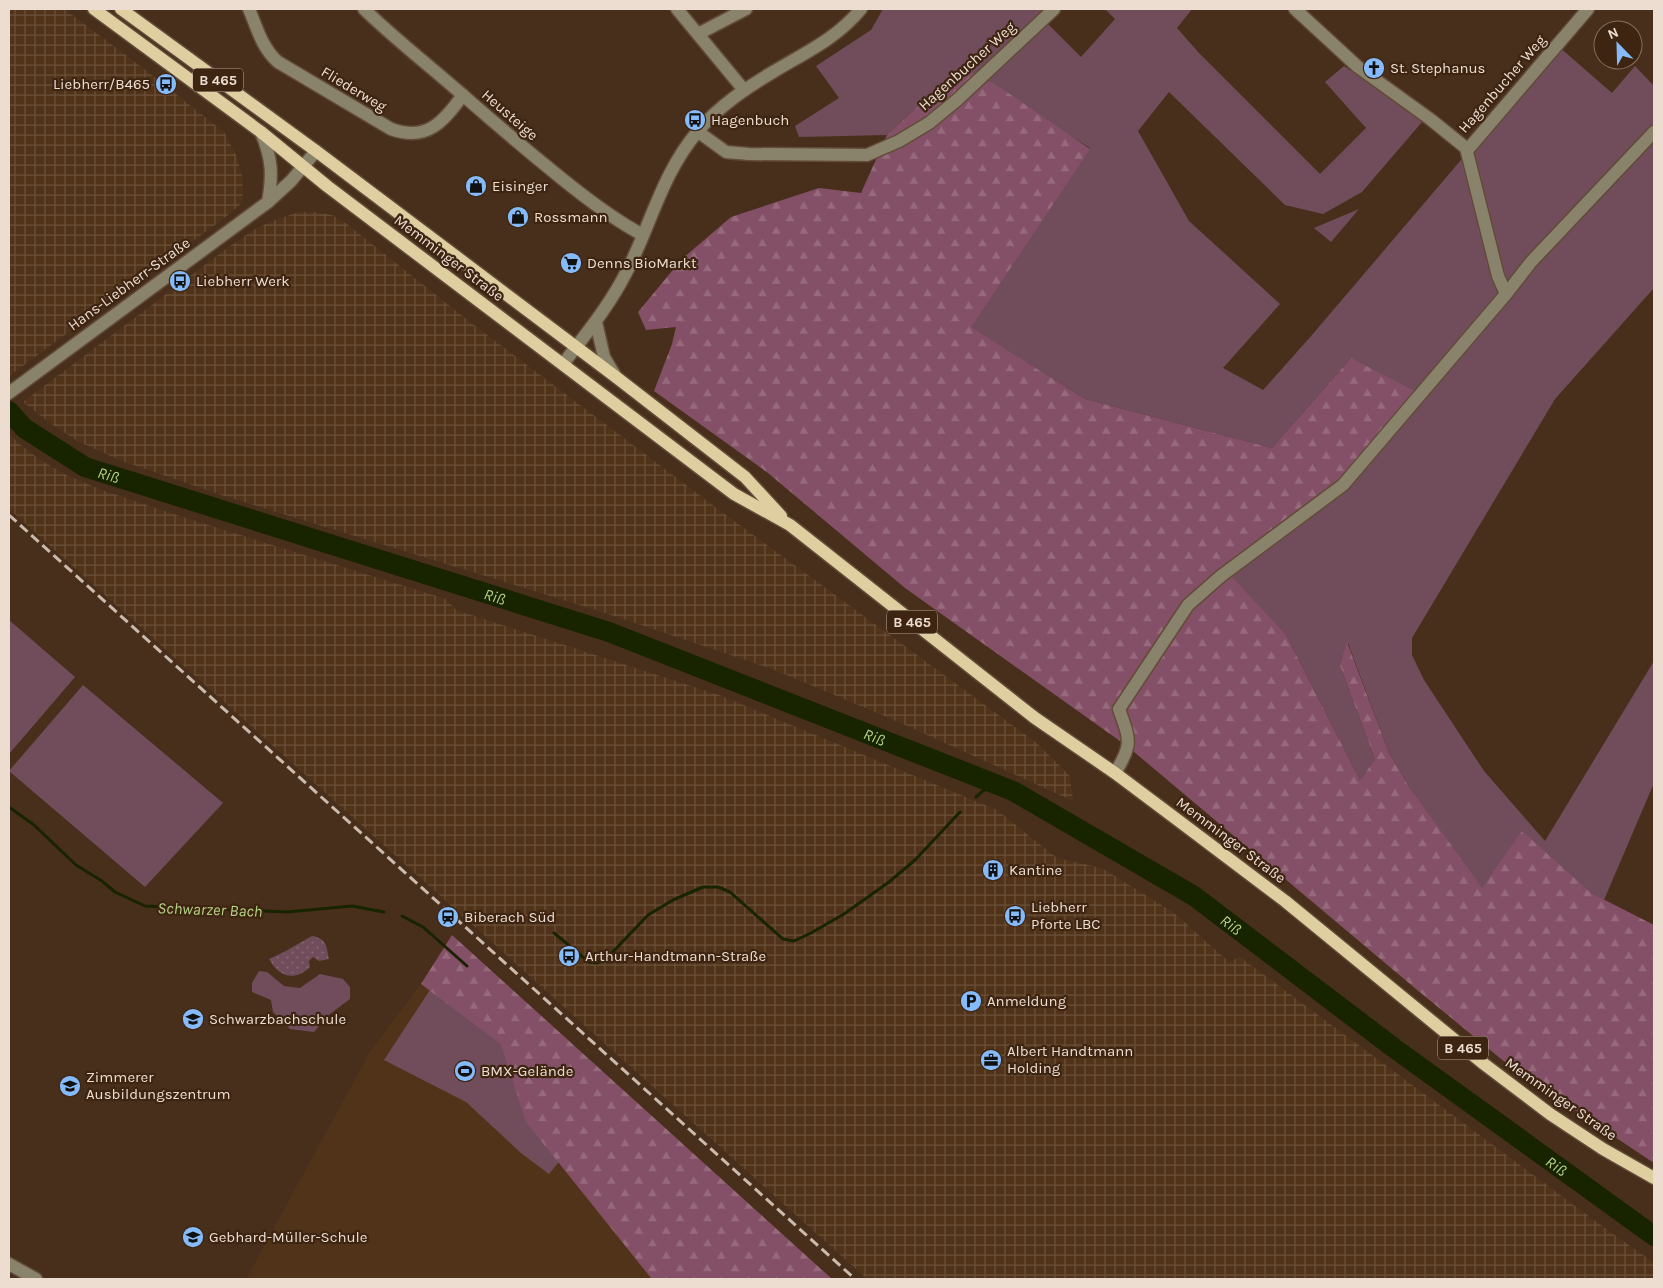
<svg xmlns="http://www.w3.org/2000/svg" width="1663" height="1288" font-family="Karla,sans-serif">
<defs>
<pattern id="industrial-grid" width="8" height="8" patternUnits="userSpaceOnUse" patternTransform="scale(1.25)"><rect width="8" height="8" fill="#51331a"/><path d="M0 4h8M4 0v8" fill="none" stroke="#6a503a"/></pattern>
<pattern id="forest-firs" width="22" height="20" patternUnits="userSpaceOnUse" patternTransform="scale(1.25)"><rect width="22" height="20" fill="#845067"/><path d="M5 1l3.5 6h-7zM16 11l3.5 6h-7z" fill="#96697c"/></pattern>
<pattern id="park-dots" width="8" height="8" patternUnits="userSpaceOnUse" patternTransform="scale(1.25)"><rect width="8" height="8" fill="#714d5c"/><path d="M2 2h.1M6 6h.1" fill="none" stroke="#866672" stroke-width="1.8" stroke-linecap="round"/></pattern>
</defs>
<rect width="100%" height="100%" fill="#482f1c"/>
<polygon fill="#51331a" points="421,984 501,1044 526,1122 653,1279 246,1279 371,1050"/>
<g fill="url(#industrial-grid)">
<polygon points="9,9 64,9 139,65 224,132 237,157 242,176 243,193 241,204 227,216 9,376"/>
<polygon points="299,212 315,212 332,215 347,224 470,322 718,509 1038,744 1070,776 1073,801 894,720 772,669 593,609 221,495 122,461 79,442 50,423 23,402 230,246 255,229 275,220"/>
<polygon points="9,434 22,446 39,459 66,475 102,490 186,518 446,599 456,610 719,695 997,810 1057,858 1102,868 1174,913 1229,962 1240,957 1598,1223 1654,1263 1654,1279 867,1279 9,509"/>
</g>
<g fill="#714d5c">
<polygon points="883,9 1060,9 1047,23 1081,57 1115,19 1105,9 1192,9 1177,28 1199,53 1320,174 1366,128 1325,82 1344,66 1393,99 1422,122 1362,192 1323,214 1285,205 1169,92 1138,131 1189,221 1280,304 1223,368 1263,390 1312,335 1558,46 1612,93 1635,66 1654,86 1654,288 1555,399 1412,638 1412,655 1424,680 1484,771 1545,841 1654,661 1654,783 1604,900 1591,893 1482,889 1408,785 1389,753 1348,643 1340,666 1375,759 1360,780 1285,633 1223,569 1351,358 1272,448 1085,399 970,327 1090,148 960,67 887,135 799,137 795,126 839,98 816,66 871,30"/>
<polygon points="1359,209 1331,242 1314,228"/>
<polygon points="9,620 75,677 9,754"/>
<polygon points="83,685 223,803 145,887 9,771"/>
<polygon points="259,971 267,972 284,986 300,988 320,974 343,979 350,987 350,999 330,1014 314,1032 290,1029 273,1012 271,1000 252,992 252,983"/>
<polygon points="441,973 536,1058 562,1158 549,1174 521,1153 466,1102 384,1060"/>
</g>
<g fill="url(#forest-firs)">
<polygon points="960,67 998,86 1090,149 971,327 1085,399 1272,448 1351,358 1416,392 1340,479 1224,569 1285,633 1360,780 1375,759 1340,666 1347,642 1389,753 1408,785 1482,888 1522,831 1591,893 1654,925 1654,1163 1517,1072 1416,989 1127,746 905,588 768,473 654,391 672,344 676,327 646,330 638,312 682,259 731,217 819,188 861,193 887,135"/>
<polygon points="452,935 832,1279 653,1279 651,1278 526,1122 501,1044 421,984"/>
</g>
<path fill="url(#park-dots)" d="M312,936C327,939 326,945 329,959L319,961L313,957L309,961L310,967C294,982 279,977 269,959L284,952Z"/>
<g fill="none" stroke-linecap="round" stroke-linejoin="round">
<g stroke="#182300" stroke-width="3">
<polyline points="976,797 992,783"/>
<polyline points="9,807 34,825 76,865 102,881 115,892 145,906 287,912 352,906 384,912"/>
<polyline points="402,916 423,927 467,966"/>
<polyline points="554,933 589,962 597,963 607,958 648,915 673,900 703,887 718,887 730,892 783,939 794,941 811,933 844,914 889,882 915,860 960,812"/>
</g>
<path stroke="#182300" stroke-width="20" id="s1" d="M9,411L24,428L85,467L609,632L1013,791L1194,896L1394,1048L1654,1236"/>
<g stroke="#624b39" stroke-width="15">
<g id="minor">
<path d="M249,9C257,28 262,48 278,62L391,129C427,142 443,122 463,95"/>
<path d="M364,9C396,40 431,67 465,97C497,125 529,152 561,178C587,199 614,220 643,235"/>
<polyline points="677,9 744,90"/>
<polyline points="1295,9 1358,67 1430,119 1466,148 1470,147 1588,9"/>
<polyline points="698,34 746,9"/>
<polyline points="697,131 726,152 749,154 867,155 899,141 929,123 957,100 1054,9"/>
<path d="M261,132C272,159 273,174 268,202"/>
<polyline points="1466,148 1498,276 1506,294"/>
<polyline points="596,322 604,357 616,377"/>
<path d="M563,364C586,334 610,305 627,271C651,224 663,171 699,130C719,106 746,88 773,72C806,52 836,39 861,9"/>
<polyline points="9,393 268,202 291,181 316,151"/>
<path d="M1115,773C1133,744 1130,740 1119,709L1188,605L1221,576L1343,485L1506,294L1531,262L1654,132"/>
<polyline points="9,1264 36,1279"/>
</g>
</g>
<g stroke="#624b39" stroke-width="15">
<g id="major">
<polyline points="94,9 261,132 327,186 734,494 790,525 1035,718 1115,773 1175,818 1285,901 1484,1064 1550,1114 1603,1149 1654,1178"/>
<polyline points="121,9 316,151 616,377 745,477 781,516"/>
</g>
</g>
<use href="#minor" stroke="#8a836c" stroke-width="12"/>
<use href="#major" stroke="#dfcfa0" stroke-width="12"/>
<polyline stroke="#ccbbad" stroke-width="3" stroke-dasharray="10 5" stroke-linecap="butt" points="9,515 855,1279"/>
</g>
<defs>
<g id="church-disc" transform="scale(1.125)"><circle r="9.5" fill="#86bbfb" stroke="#3d2512"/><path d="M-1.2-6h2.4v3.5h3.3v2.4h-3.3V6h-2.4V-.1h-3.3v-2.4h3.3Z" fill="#111"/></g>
<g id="bus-disc" transform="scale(1.125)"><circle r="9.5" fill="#86bbfb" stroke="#3d2512"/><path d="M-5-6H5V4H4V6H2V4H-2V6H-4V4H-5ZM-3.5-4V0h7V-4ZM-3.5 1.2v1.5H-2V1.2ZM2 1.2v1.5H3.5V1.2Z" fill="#111"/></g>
<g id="shop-disc" transform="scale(1.125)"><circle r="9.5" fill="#86bbfb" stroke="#3d2512"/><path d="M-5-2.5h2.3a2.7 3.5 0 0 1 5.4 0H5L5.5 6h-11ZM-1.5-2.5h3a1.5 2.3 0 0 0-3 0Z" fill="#111"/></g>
<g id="supermarket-disc" transform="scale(1.125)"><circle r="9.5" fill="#86bbfb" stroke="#3d2512"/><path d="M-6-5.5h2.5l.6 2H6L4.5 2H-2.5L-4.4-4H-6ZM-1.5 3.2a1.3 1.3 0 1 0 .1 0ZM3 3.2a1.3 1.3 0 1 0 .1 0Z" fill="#111"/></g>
<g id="building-disc" transform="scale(1.125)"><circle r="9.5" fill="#86bbfb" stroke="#3d2512"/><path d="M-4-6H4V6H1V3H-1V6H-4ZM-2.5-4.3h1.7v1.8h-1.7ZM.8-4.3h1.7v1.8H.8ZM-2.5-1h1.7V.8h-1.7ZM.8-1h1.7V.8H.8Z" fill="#111"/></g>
<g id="station-disc" transform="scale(1.125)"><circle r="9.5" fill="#86bbfb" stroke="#3d2512"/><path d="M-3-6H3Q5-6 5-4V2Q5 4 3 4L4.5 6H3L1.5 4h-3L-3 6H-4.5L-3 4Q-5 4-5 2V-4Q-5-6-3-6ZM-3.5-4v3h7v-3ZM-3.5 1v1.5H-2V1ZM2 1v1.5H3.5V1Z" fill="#111"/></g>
<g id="parking-disc" transform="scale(1.125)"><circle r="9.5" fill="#86bbfb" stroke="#3d2512"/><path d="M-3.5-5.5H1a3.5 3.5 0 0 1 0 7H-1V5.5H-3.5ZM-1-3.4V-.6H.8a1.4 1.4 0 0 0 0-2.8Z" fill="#111"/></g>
<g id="school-disc" transform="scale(1.125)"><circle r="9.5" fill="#86bbfb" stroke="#3d2512"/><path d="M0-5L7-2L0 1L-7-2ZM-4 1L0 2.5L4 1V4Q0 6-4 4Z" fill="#111"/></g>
<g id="office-disc" transform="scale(1.125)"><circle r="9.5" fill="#86bbfb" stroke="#3d2512"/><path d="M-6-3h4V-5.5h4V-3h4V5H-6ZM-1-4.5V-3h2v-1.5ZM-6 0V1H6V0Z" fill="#111"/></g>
<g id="stadium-disc" transform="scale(1.125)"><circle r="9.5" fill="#86bbfb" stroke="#3d2512"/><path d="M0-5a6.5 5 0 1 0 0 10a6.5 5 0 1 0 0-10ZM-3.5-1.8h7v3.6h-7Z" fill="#111"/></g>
</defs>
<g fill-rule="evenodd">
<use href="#church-disc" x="1374" y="68"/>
<use href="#bus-disc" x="166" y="84"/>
<use href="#bus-disc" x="695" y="120"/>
<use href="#shop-disc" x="476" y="186"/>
<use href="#shop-disc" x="518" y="217"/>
<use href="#supermarket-disc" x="571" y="263"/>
<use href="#bus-disc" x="180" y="281"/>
<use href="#building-disc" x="993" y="870"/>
<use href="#bus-disc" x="1015" y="916"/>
<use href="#station-disc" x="448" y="917"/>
<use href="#bus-disc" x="569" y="956"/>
<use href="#parking-disc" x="971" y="1001"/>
<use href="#school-disc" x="193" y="1019"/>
<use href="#office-disc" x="991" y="1060"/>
<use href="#stadium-disc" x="465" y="1071"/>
<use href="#school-disc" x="70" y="1086"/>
<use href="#school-disc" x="193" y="1237"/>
</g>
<g text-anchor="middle" stroke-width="4.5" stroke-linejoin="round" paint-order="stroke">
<g fill="#3d2512" stroke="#b8a698" stroke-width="1">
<rect x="193" y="68.5" width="50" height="23" rx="4"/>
<rect x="887" y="610.5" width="50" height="23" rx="4"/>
<rect x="1438" y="1036.5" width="50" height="23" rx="4"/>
</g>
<g font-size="14" font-weight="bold" fill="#edddd1">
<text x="218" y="85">B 465</text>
<text x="912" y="627">B 465</text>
<text x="1463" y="1053">B 465</text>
</g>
<g font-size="15" fill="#edddd1" stroke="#3d2512">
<text transform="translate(967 66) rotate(-42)" y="5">Hagenbucher Weg</text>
<text transform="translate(1502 84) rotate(-49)" y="5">Hagenbucher Weg</text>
<text transform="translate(354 89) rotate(31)" y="5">Fliederweg</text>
<text transform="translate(510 115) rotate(41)" y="5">Heusteige</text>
<text transform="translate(449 258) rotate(37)" y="5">Memminger Straße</text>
<text transform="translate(129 284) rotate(-36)" y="5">Hans-Liebherr-Straße</text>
<text transform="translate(1231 840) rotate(37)" y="5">Memminger Straße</text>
<text transform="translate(1561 1099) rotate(35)" y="5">Memminger Straße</text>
</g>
<g font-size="15" fill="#edddd1" stroke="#3d2512" text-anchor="start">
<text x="1390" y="73">St. Stephanus</text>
<text x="150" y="89" text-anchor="end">Liebherr/B465</text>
<text x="711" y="125">Hagenbuch</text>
<text x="492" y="191">Eisinger</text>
<text x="534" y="222">Rossmann</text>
<text x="587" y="268">Denns BioMarkt</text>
<text x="196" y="286">Liebherr Werk</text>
<text x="1009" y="875">Kantine</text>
<text x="1031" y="912">Liebherr<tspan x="1031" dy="17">Pforte LBC</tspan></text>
<text x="464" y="922">Biberach Süd</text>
<text x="585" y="961">Arthur-Handtmann-Straße</text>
<text x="987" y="1006">Anmeldung</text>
<text x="209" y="1024">Schwarzbachschule</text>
<text x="1007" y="1056">Albert Handtmann<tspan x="1007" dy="17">Holding</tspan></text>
<text x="481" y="1076">BMX-Gelände</text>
<text x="86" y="1082">Zimmerer<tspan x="86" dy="17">Ausbildungszentrum</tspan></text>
<text x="209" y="1242">Gebhard-Müller-Schule</text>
</g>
<g font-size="16" font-style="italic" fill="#b6d285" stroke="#3d2512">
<text dy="6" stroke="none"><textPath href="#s1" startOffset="120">Riß</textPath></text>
<text dy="6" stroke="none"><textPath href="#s1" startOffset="525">Riß</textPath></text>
<text dy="6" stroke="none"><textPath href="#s1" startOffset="930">Riß</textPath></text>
<text transform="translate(210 909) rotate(2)" y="6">Schwarzer Bach</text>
<text dy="6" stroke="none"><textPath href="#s1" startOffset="1335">Riß</textPath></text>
<text dy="6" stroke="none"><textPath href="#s1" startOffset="1740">Riß</textPath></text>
</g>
</g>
<rect width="1663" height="1288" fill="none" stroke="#edddd1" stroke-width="20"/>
<g transform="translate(1618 45) rotate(337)"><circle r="24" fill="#3d2512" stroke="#836f5e"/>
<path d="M0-4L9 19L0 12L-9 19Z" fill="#86bbfb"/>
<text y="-8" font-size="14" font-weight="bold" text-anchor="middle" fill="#edddd1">N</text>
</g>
</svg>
